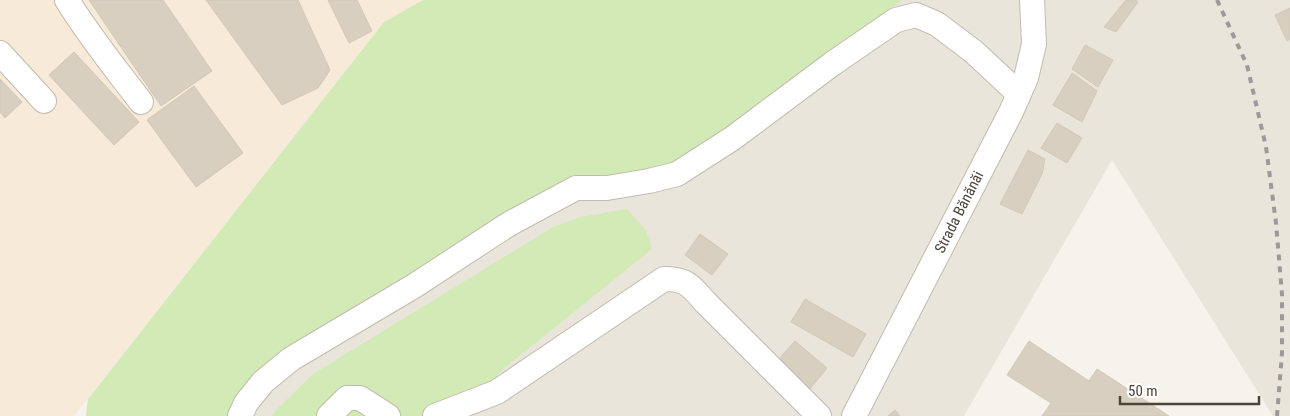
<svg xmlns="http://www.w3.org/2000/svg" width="1290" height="416" font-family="'Roboto Condensed',sans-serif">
<rect width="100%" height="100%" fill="#f6f3ec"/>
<polygon fill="#eae5da" points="423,0 1290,0 1290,416 1273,416 1112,160 964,416 86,416 88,399"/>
<polygon fill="#f7ead8" points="0,0 423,0 384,22 74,416 0,416"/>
<g fill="#d2eab5">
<polygon points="423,0 902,0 669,172 550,189 338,322 234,416 86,416 88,399 384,22"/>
<polygon points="627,209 646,230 652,249 501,371 468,416 271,416 276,410 313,374 553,227 581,217"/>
</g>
<g fill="#d8cfc1" stroke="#d3c7b4">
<polygon points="89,0 163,0 212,71 161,106"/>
<polygon points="206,0 298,0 330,70 318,88 282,105"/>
<polygon points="328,0 357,0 372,31 349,43"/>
<polygon points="1126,0 1136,0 1138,2 1116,32 1104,27"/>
<polygon points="1290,8 1290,39 1287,41 1275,15"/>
<polygon points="1085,45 1113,60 1098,87 1072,69"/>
<polygon points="74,52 139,122 114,145 49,75"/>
<polygon points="1072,73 1097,91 1082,122 1053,105"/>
<polygon points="0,79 22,102 5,118 0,112"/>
<polygon points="194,86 243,153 196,187 147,120"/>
<polygon points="1057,123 1082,138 1067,163 1041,148"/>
<polygon points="1028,150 1045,159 1042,174 1022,214 1000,204"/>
<polygon points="700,234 728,254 712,275 685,255"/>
<polygon points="805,299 866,334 853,357 791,322"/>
<polygon points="795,341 827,368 810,389 777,361"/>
<polygon points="1029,341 1089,381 1097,369 1169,416 1042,416 1051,403 1007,375"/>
<polygon points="895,410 900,416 888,416"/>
</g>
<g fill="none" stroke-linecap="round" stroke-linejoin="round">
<g stroke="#c2bbae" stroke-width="26">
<g id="minor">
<path d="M67,0C89,36 115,68 141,102"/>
<polyline points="0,53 44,101"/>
<polyline points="240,416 246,403 263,382 291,359 414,286 509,224 576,188 607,188 649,181 677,174 733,138 832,64 896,20 916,15 937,24 974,52 1019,94"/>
<polyline points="329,416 347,398 360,398 388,416"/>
<path d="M435,416L497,392L664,279C686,278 692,287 705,302L819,416"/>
<polyline points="854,416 1011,112 1026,78 1034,44 1032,0"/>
</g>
</g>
<use href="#minor" stroke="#fff" stroke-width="24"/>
<polyline stroke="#9a9a9a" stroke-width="4" stroke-dasharray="6 6" stroke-linecap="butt" points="1217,0 1247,65 1266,147 1276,223 1282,294 1282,353 1277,416"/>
</g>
<g text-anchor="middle" stroke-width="4" stroke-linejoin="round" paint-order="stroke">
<g font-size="15" fill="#4b4439" stroke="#fff">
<text transform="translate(959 212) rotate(-63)" y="5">Strada Bănănăi</text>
</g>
</g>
<path d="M1120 396v8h139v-8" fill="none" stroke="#4b4439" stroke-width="2.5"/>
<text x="1128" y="396" font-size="15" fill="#4b4439" stroke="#ffffff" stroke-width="4" paint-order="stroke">50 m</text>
</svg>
